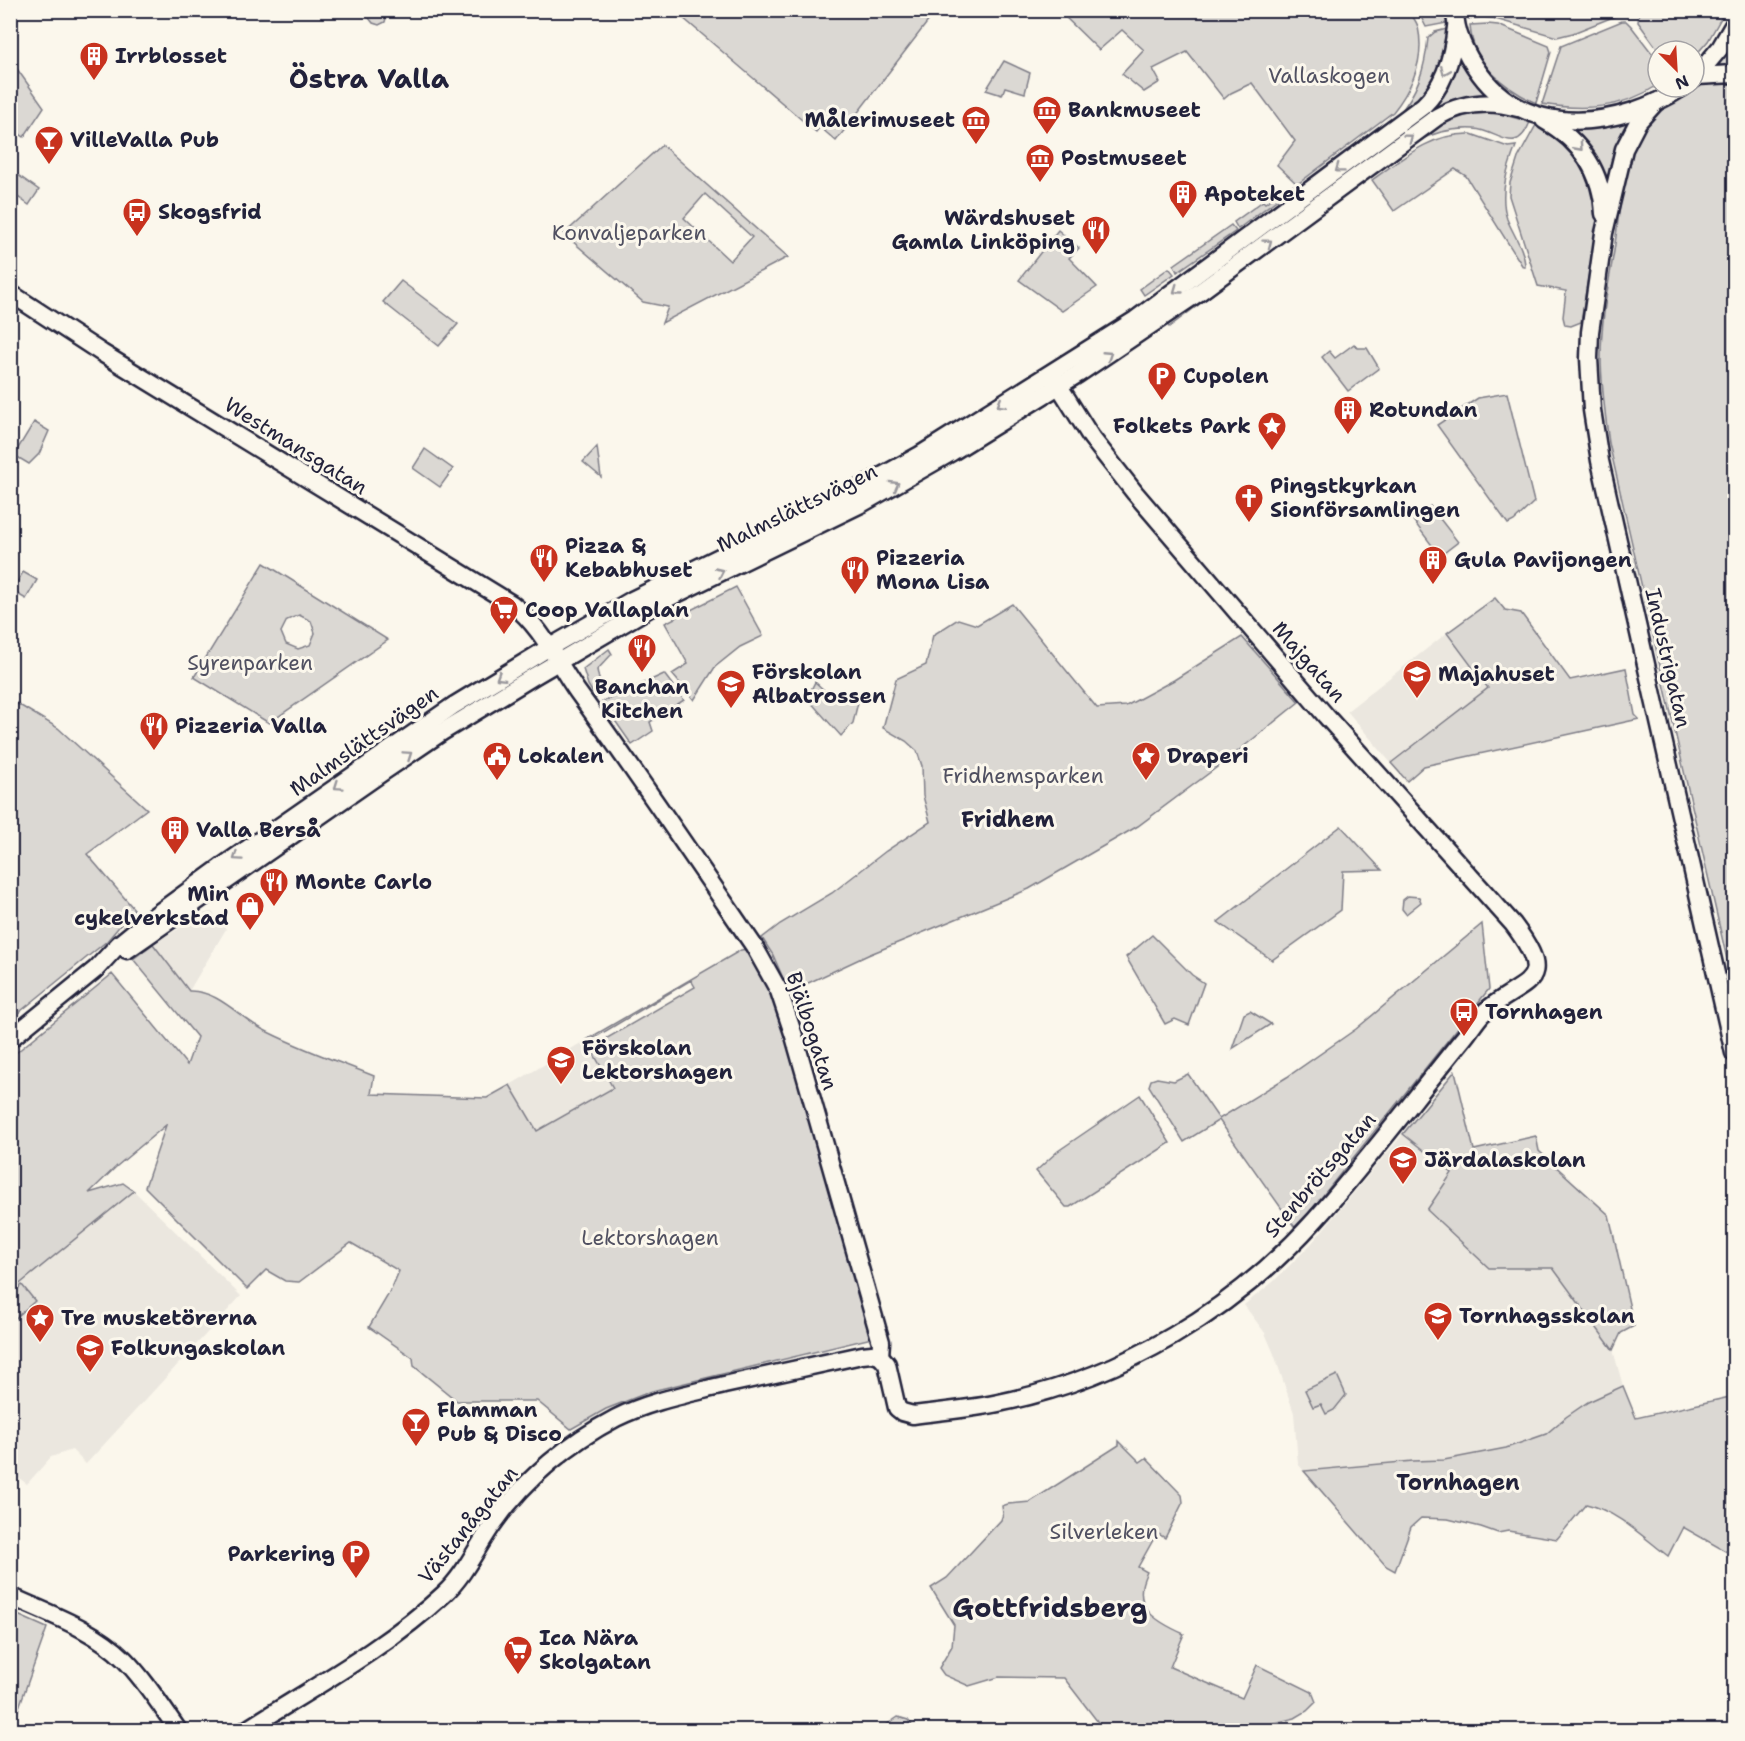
<svg xmlns="http://www.w3.org/2000/svg" width="1745" height="1741" font-family="'Shantell Sans',sans-serif">
<rect width="100%" height="100%" fill="#fbf7ec"/>
<filter id="ink" filterUnits="userSpaceOnUse"><feTurbulence type="fractalNoise" baseFrequency=".0167" numOctaves="2"/><feDisplacementMap in="SourceGraphic" scale="12" xChannelSelector="R" yChannelSelector="G"/><feConvolveMatrix kernelMatrix="1 2 1 2 8 2 1 2 1" color-interpolation-filters="sRGB"/></filter>
<g filter="url(#ink)">
<g fill="#ebe7df">
<polygon points="1447,633 1488,688 1391,763 1347,711"/>
<polygon points="212,912 226,929 189,991 153,944 205,913"/>
<polygon points="586,1040 613,1087 537,1131 510,1085"/>
<polygon points="1403,1134 1453,1173 1427,1210 1489,1268 1553,1268 1613,1350 1623,1386 1588,1402 1566,1417 1546,1434 1506,1448 1444,1460 1413,1461 1304,1471 1298,1464 1294,1413 1274,1354 1265,1333 1244,1305 1273,1282 1311,1244"/>
<polygon points="134,1191 241,1296 86,1464 72,1450 51,1457 27,1484 11,1472 11,1291"/>
</g>
<g fill="#dbd8d3" stroke="#7e7d87" stroke-width="1.5" fill-rule="evenodd">
<polygon points="373,11 373,10 398,11 394,14 387,14 385,22 379,25 373,23 369,18"/>
<polygon points="675,11 936,11 836,141 820,127 816,132"/>
<path d="M1054,11H1409C1412,16 1417,22 1418,27C1425,58 1412,88 1393,112L1238,229L1234,222L1263,201L1265,203L1271,199L1270,196L1297,184L1277,165L1295,141L1252,83L1231,93L1224,99L1187,52L1153,69L1160,82L1144,92L1122,74L1144,50L1122,30L1099,50L1059,11Z"/>
<polygon points="1418,11 1446,11 1447,23 1426,27"/>
<polygon points="1468,11 1468,10 1628,11 1573,33 1557,37 1492,18 1482,17 1469,19"/>
<polygon points="1642,11 1642,10 1725,11 1708,41 1694,57 1694,51 1659,51 1638,22 1639,13"/>
<path d="M1622,21H1626L1631,26L1658,61V85C1622,109 1583,111 1542,104L1561,46Z"/>
<path d="M1488,24L1498,25L1549,46L1551,52L1536,103C1504,88 1472,63 1470,25Z"/>
<path d="M1447,29L1448,44L1430,91L1397,116C1418,93 1425,68 1428,38L1435,32Z"/>
<polygon points="1734,40 1734,68 1713,69"/>
<polygon points="1461,56 1493,96 1471,96 1447,103 1138,325 1433,106 1449,88"/>
<polygon points="10,59 44,107 24,137 11,128"/>
<polygon points="1004,61 1030,73 1025,93 1005,87 1002,95 986,90"/>
<path d="M1734,80V990L1609,443C1605,414 1601,385 1601,356C1601,321 1608,286 1614,251C1620,212 1622,156 1646,123C1660,105 1689,87 1712,82C1719,80 1727,81 1734,80Z"/>
<path d="M1490,111L1530,122C1516,158 1498,130 1474,129C1454,128 1432,133 1414,143L1169,327L1166,323L1438,124L1460,114Z"/>
<path d="M1635,115L1608,200C1598,157 1597,154 1564,125Z"/>
<polygon points="1536,125 1567,143 1590,178 1598,217 1581,322 1571,326 1565,325 1563,317 1566,291 1538,286 1509,196 1510,183 1518,158"/>
<path d="M1471,134L1508,147L1516,146C1507,169 1499,194 1507,219C1513,234 1525,250 1525,267H1523L1466,176L1455,169L1394,211L1372,180C1403,158 1431,133 1471,134Z"/>
<path d="M662,145L788,257L662,323L668,307L643,302L564,234ZM705,194L752,237L730,261L684,218Z"/>
<polygon points="15,173 39,190 29,205 11,192 11,180"/>
<polygon points="1231,225 1236,231 1177,272 1174,265"/>
<polygon points="1058,230 1079,248 1069,258 1097,287 1062,311 1019,280"/>
<polygon points="1169,268 1174,274 1144,295 1140,289"/>
<polygon points="401,281 458,324 439,346 383,302"/>
<polygon points="1354,344 1357,348 1367,348 1379,368 1348,391 1322,357 1329,351 1335,358"/>
<polygon points="1507,393 1534,502 1514,521 1508,524 1437,425 1478,398"/>
<polygon points="34,422 49,431 39,454 29,464 14,455"/>
<polygon points="597,447 601,477 583,462"/>
<polygon points="425,449 453,469 440,487 413,468"/>
<polygon points="1430,506 1458,542 1440,556 1412,519"/>
<path d="M264,563L388,640L269,723L194,677ZM299,615L311,621L315,633L310,645L298,649L286,644L281,632L287,620Z"/>
<polygon points="23,572 37,580 26,599 12,591"/>
<polygon points="736,587 763,636 740,647 715,667 694,700 672,674 688,664 665,623"/>
<polygon points="1495,598 1505,610 1521,613 1570,680 1626,668 1635,715 1639,719 1424,766 1407,781 1391,763 1488,688 1447,633"/>
<polygon points="1012,604 1097,708 1126,706 1174,680 1242,637 1299,702 1232,756 1138,826 1029,889 868,955 789,992 773,955 762,938 780,924 832,893 886,851 930,822 923,796 922,766 917,751 906,741 883,728 896,679 926,665 933,635 958,619 977,625"/>
<polygon points="609,649 612,654 597,670 602,693 596,698 588,685 583,669"/>
<polygon points="664,674 684,700 650,722 653,731 632,745 602,702"/>
<polygon points="815,682 834,699 859,698 853,723 841,736 807,698"/>
<polygon points="11,700 58,728 147,809 87,854 134,909 107,941 11,1019"/>
<polygon points="1341,826 1382,870 1343,871 1341,910 1272,960 1218,922"/>
<polygon points="1408,896 1419,897 1421,902 1406,914 1402,909 1403,900"/>
<polygon points="1482,924 1489,989 1296,1229 1219,1120 1184,1142 1149,1086 1151,1080 1157,1078 1174,1081 1188,1074 1219,1119 1287,1077 1356,1029"/>
<polygon points="1152,935 1192,975 1204,983 1189,1025 1175,1019 1165,1024 1126,957"/>
<path d="M153,944L189,991C217,990 238,1016 262,1029C298,1048 337,1061 374,1076L371,1094L487,1098L510,1085L537,1131L613,1088L586,1040L741,950L748,949L773,997L780,1013L872,1338L652,1391L606,1409L571,1429L537,1401H457L414,1366L413,1358L369,1327L391,1290L399,1271L351,1243L299,1282L285,1281L266,1270L247,1289L145,1187L166,1125L117,1166L89,1193L123,1183L134,1191L11,1291V1057L112,974L187,1065L197,1037L133,959ZM691,980L695,987L592,1047L589,1041Z"/>
<polygon points="1250,1011 1271,1024 1232,1049 1244,1014"/>
<polygon points="1455,1071 1474,1150 1536,1136 1539,1151 1609,1215 1634,1326 1621,1333 1613,1350 1553,1268 1489,1268 1427,1210 1452,1173 1403,1134"/>
<polygon points="1140,1095 1170,1143 1070,1207 1066,1207 1036,1171 1058,1151"/>
<polygon points="22,1285 35,1301 11,1322 11,1295"/>
<polygon points="1337,1375 1346,1395 1334,1410 1326,1414 1321,1404 1313,1407 1305,1390"/>
<path d="M1623,1386L1636,1418L1730,1397L1734,1415V1556L1683,1527L1668,1556C1643,1537 1617,1511 1586,1504L1557,1539L1508,1531L1498,1533L1481,1527L1448,1519L1421,1518L1411,1527L1395,1571L1386,1566L1304,1471L1413,1461L1444,1460L1506,1448L1546,1434L1566,1417L1588,1402Z"/>
<path d="M1119,1441L1140,1462L1146,1458L1182,1495L1183,1502L1165,1538L1157,1533L1138,1567L1147,1572C1129,1607 1157,1622 1184,1634L1170,1667L1242,1698L1257,1665L1312,1692L1316,1702L1307,1711L1295,1718L1245,1730H1104L1064,1678L999,1677L969,1686L944,1675L939,1668L952,1646L954,1625L931,1588L947,1578L1001,1520L1003,1514L1002,1506L1008,1504L1030,1502L1119,1445Z"/>
<polygon points="11,1612 47,1628 11,1730 10,1730"/>
<polygon points="898,1717 908,1720 915,1730 879,1730"/>
</g>
<g fill="none" stroke-linecap="round" stroke-linejoin="round">
<g stroke="#22223b" stroke-width="21">
<g id="secondary">
<path d="M1455,10C1455,34 1466,55 1480,74C1529,140 1620,128 1683,87"/>
<polyline points="1697,76 1734,74"/>
<polyline points="1694,79 1720,48 1734,24"/>
<polyline points="1656,102 1638,122 1624,149 1604,233 1590,332 1589,358 1592,410 1600,461 1734,1053"/>
<path d="M1544,120C1581,141 1602,171 1604,214"/>
<path d="M10,293L102,353L512,604C542,627 556,661 577,691C638,775 696,861 754,946L779,991L794,1036L881,1342L880,1356"/>
<path d="M127,950L383,772L442,732L534,676L660,602L863,503L952,452L1078,374L1201,291L1437,117C1463,102 1490,100 1518,108"/>
<path d="M10,1039L96,969L119,944L146,922L224,865L453,706L550,647L632,600L856,490L920,455L1135,320L1423,106C1444,86 1453,55 1456,27"/>
<path d="M880,1356L887,1364L897,1408L902,1412L913,1415C943,1411 973,1409 1003,1402C1123,1377 1233,1311 1315,1220C1367,1162 1413,1100 1462,1040C1469,1032 1474,1023 1481,1015C1520,978 1561,988 1513,924L1326,716L1135,493L1091,437L1054,378"/>
<path d="M10,1596C49,1614 94,1629 124,1659C145,1680 161,1706 178,1730"/>
<path d="M246,1730C312,1688 386,1648 444,1594C466,1574 478,1544 496,1520C526,1478 570,1442 616,1418C650,1401 688,1394 724,1385C770,1375 816,1365 862,1355L872,1354L880,1356"/>
</g>
</g>
<use href="#secondary" stroke="#fbf7ec" stroke-width="16"/>
</g>
<defs><path id="oneway-chevron" d="M-2-3.5L2.5 0L-2 3.5" fill="none" stroke-width="1.6" stroke-linecap="round" stroke-linejoin="round" transform="scale(1.5)"/></defs>
<g stroke="#99979c">
<use href="#oneway-chevron" transform="translate(1445 71) rotate(112)"/>
<use href="#oneway-chevron" transform="translate(1409 138) rotate(-37)"/>
<use href="#oneway-chevron" transform="translate(1579 147) rotate(48)"/>
<use href="#oneway-chevron" transform="translate(1339 169) rotate(143)"/>
<use href="#oneway-chevron" transform="translate(1268 243) rotate(-37)"/>
<use href="#oneway-chevron" transform="translate(1177 290) rotate(144)"/>
<use href="#oneway-chevron" transform="translate(1108 355) rotate(-33)"/>
<use href="#oneway-chevron" transform="translate(1001 404) rotate(148)"/>
<use href="#oneway-chevron" transform="translate(895 485) rotate(-30)"/>
<use href="#oneway-chevron" transform="translate(720 572) rotate(-25)"/>
<use href="#oneway-chevron" transform="translate(500 677) rotate(148)"/>
<use href="#oneway-chevron" transform="translate(408 755) rotate(-34)"/>
<use href="#oneway-chevron" transform="translate(338 786) rotate(145)"/>
<use href="#oneway-chevron" transform="translate(237 857) rotate(145)"/>
</g>
</g>
<defs>
<g id="building-pin" transform="scale(1.5)"><path d="M0 17L-7.5 6A9.5 9.5 0 1 1 7.5 6Z" fill="#c8321e" stroke="#fbf7ec"/><path d="M-4-6H4V6H1V3H-1V6H-4ZM-2.5-4.3h1.7v1.8h-1.7ZM.8-4.3h1.7v1.8H.8ZM-2.5-1h1.7V.8h-1.7ZM.8-1h1.7V.8H.8Z" fill="#fff"/></g>
<g id="museum-pin" transform="scale(1.5)"><path d="M0 17L-7.5 6A9.5 9.5 0 1 1 7.5 6Z" fill="#c8321e" stroke="#fbf7ec"/><path d="M0-6L6-3V-2H-6V-3ZM-5-1h2V3h-2ZM-1-1h2V3h-2ZM3-1h2V3H3ZM-6 4H6V6H-6Z" fill="#fff"/></g>
<g id="bar-pin" transform="scale(1.5)"><path d="M0 17L-7.5 6A9.5 9.5 0 1 1 7.5 6Z" fill="#c8321e" stroke="#fbf7ec"/><path d="M-6-5H6L.8 .8V4.5H3.5V6h-7V4.5H-.8V.8Z" fill="#fff"/></g>
<g id="bus-pin" transform="scale(1.5)"><path d="M0 17L-7.5 6A9.5 9.5 0 1 1 7.5 6Z" fill="#c8321e" stroke="#fbf7ec"/><path d="M-5-6H5V4H4V6H2V4H-2V6H-4V4H-5ZM-3.5-4V0h7V-4ZM-3.5 1.2v1.5H-2V1.2ZM2 1.2v1.5H3.5V1.2Z" fill="#fff"/></g>
<g id="restaurant-pin" transform="scale(1.5)"><path d="M0 17L-7.5 6A9.5 9.5 0 1 1 7.5 6Z" fill="#c8321e" stroke="#fbf7ec"/><path d="M-5-6h1v4h1v-4h1v4h1v-4h1v5L-1.5 .5V6h-2V.5L-5-1ZM5-6V6H3V1.5H1.5Q1.5-4 5-6Z" fill="#fff"/></g>
<g id="parking-pin" transform="scale(1.5)"><path d="M0 17L-7.5 6A9.5 9.5 0 1 1 7.5 6Z" fill="#c8321e" stroke="#fbf7ec"/><path d="M-3.5-5.5H1a3.5 3.5 0 0 1 0 7H-1V5.5H-3.5ZM-1-3.4V-.6H.8a1.4 1.4 0 0 0 0-2.8Z" fill="#fff"/></g>
<g id="sight-pin" transform="scale(1.5)"><path d="M0 17L-7.5 6A9.5 9.5 0 1 1 7.5 6Z" fill="#c8321e" stroke="#fbf7ec"/><path d="M0-6L1.8-2.2L6-1.7L2.9 1.2L3.7 5.4L0 3.3L-3.7 5.4L-2.9 1.2L-6-1.7L-1.8-2.2Z" fill="#fff"/></g>
<g id="church-pin" transform="scale(1.5)"><path d="M0 17L-7.5 6A9.5 9.5 0 1 1 7.5 6Z" fill="#c8321e" stroke="#fbf7ec"/><path d="M-1.2-6h2.4v3.5h3.3v2.4h-3.3V6h-2.4V-.1h-3.3v-2.4h3.3Z" fill="#fff"/></g>
<g id="supermarket-pin" transform="scale(1.5)"><path d="M0 17L-7.5 6A9.5 9.5 0 1 1 7.5 6Z" fill="#c8321e" stroke="#fbf7ec"/><path d="M-6-5.5h2.5l.6 2H6L4.5 2H-2.5L-4.4-4H-6ZM-1.5 3.2a1.3 1.3 0 1 0 .1 0ZM3 3.2a1.3 1.3 0 1 0 .1 0Z" fill="#fff"/></g>
<g id="school-pin" transform="scale(1.5)"><path d="M0 17L-7.5 6A9.5 9.5 0 1 1 7.5 6Z" fill="#c8321e" stroke="#fbf7ec"/><path d="M0-5L7-2L0 1L-7-2ZM-4 1L0 2.5L4 1V4Q0 6-4 4Z" fill="#fff"/></g>
<g id="civic-pin" transform="scale(1.5)"><path d="M0 17L-7.5 6A9.5 9.5 0 1 1 7.5 6Z" fill="#c8321e" stroke="#fbf7ec"/><path d="M-.6-6.5H3V-4.5H.6V-3L4-1V1h2V6H-6V1h2V-1L-.6-3ZM-1.2 2.5V6h2.4V2.5Z" fill="#fff"/></g>
<g id="shop-pin" transform="scale(1.5)"><path d="M0 17L-7.5 6A9.5 9.5 0 1 1 7.5 6Z" fill="#c8321e" stroke="#fbf7ec"/><path d="M-5-2.5h2.3a2.7 3.5 0 0 1 5.4 0H5L5.5 6h-11ZM-1.5-2.5h3a1.5 2.3 0 0 0-3 0Z" fill="#fff"/></g>
</defs>
<g fill-rule="evenodd">
<use href="#building-pin" x="94" y="56"/>
<use href="#museum-pin" x="1047" y="110"/>
<use href="#museum-pin" x="976" y="120"/>
<use href="#bar-pin" x="49" y="140"/>
<use href="#museum-pin" x="1040" y="158"/>
<use href="#building-pin" x="1183" y="194"/>
<use href="#bus-pin" x="137" y="212"/>
<use href="#restaurant-pin" x="1096" y="230"/>
<use href="#parking-pin" x="1162" y="376"/>
<use href="#building-pin" x="1348" y="410"/>
<use href="#sight-pin" x="1272" y="426"/>
<use href="#church-pin" x="1249" y="498"/>
<use href="#restaurant-pin" x="544" y="558"/>
<use href="#building-pin" x="1433" y="560"/>
<use href="#restaurant-pin" x="855" y="570"/>
<use href="#supermarket-pin" x="504" y="610"/>
<use href="#restaurant-pin" x="642" y="648"/>
<use href="#school-pin" x="1417" y="674"/>
<use href="#school-pin" x="731" y="684"/>
<use href="#restaurant-pin" x="154" y="726"/>
<use href="#civic-pin" x="497" y="756"/>
<use href="#sight-pin" x="1146" y="756"/>
<use href="#building-pin" x="175" y="830"/>
<use href="#restaurant-pin" x="274" y="882"/>
<use href="#shop-pin" x="250" y="906"/>
<use href="#bus-pin" x="1464" y="1012"/>
<use href="#school-pin" x="561" y="1060"/>
<use href="#school-pin" x="1403" y="1160"/>
<use href="#school-pin" x="1438" y="1316"/>
<use href="#sight-pin" x="40" y="1318"/>
<use href="#school-pin" x="90" y="1348"/>
<use href="#bar-pin" x="416" y="1422"/>
<use href="#parking-pin" x="356" y="1554"/>
<use href="#supermarket-pin" x="518" y="1650"/>
</g>
<g text-anchor="middle" stroke-width="6" stroke-linejoin="round" paint-order="stroke">
<g font-size="21" font-weight="bold" fill="#22223b" stroke="#fbf7ec" text-anchor="start">
<text x="115" y="63">Irrblosset</text>
<text x="1068" y="117">Bankmuseet</text>
<text x="955" y="127" text-anchor="end">Målerimuseet</text>
<text x="70" y="147">VilleValla Pub</text>
<text x="1061" y="165">Postmuseet</text>
<text x="1204" y="201">Apoteket</text>
<text x="158" y="219">Skogsfrid</text>
<text x="1075" y="225" text-anchor="end">Wärdshuset<tspan x="1075" dy="24">Gamla Linköping</tspan></text>
<text x="1183" y="383">Cupolen</text>
<text x="1369" y="417">Rotundan</text>
<text x="1251" y="433" text-anchor="end">Folkets Park</text>
<text x="1270" y="493">Pingstkyrkan<tspan x="1270" dy="24">Sionförsamlingen</tspan></text>
<text x="565" y="553">Pizza &amp;<tspan x="565" dy="24">Kebabhuset</tspan></text>
<text x="876" y="565">Pizzeria<tspan x="876" dy="24">Mona Lisa</tspan></text>
<text x="1454" y="567">Gula Pavijongen</text>
<text x="525" y="617">Coop Vallaplan</text>
<text x="752" y="679">Förskolan<tspan x="752" dy="24">Albatrossen</tspan></text>
<text x="1438" y="681">Majahuset</text>
<text x="642" y="694" text-anchor="middle">Banchan<tspan x="642" dy="24">Kitchen</tspan></text>
<text x="175" y="733">Pizzeria Valla</text>
<text x="518" y="763">Lokalen</text>
<text x="1167" y="763">Draperi</text>
<text x="196" y="837">Valla Berså</text>
<text x="295" y="889">Monte Carlo</text>
<text x="229" y="901" text-anchor="end">Min<tspan x="229" dy="24">cykelverkstad</tspan></text>
<text x="1485" y="1019">Tornhagen</text>
<text x="582" y="1055">Förskolan<tspan x="582" dy="24">Lektorshagen</tspan></text>
<text x="1424" y="1167">Järdalaskolan</text>
<text x="1459" y="1323">Tornhagsskolan</text>
<text x="61" y="1325">Tre musketörerna</text>
<text x="111" y="1355">Folkungaskolan</text>
<text x="437" y="1417">Flamman<tspan x="437" dy="24">Pub &amp; Disco</tspan></text>
<text x="335" y="1561" text-anchor="end">Parkering</text>
<text x="539" y="1645">Ica Nära<tspan x="539" dy="24">Skolgatan</tspan></text>
</g>
<g font-size="21" fill="#505061" stroke="#fbf7ec">
<text x="1329" y="83">Vallaskogen</text>
<text x="629" y="240">Konvaljeparken</text>
<text x="250" y="670">Syrenparken</text>
<text x="1023" y="783">Fridhemsparken</text>
<text x="650" y="1245">Lektorshagen</text>
<text x="1104" y="1539">Silverleken</text>
</g>
<g font-size="21" fill="#22223b" stroke="#fbf7ec">
<text transform="translate(296 446) rotate(32)" y="7">Westmansgatan</text>
<text transform="translate(797 508) rotate(-26)" y="7">Malmslättsvägen</text>
<text transform="translate(1668 658) rotate(77)" y="7">Industrigatan</text>
<text transform="translate(1309 662) rotate(49)" y="7">Majgatan</text>
<text transform="translate(364 741) rotate(-35)" y="7">Malmslättsvägen</text>
<text transform="translate(812 1031) rotate(72)" y="7">Bjälbogatan</text>
<text transform="translate(1320 1175) rotate(-49)" y="7">Stenbrötsgatan</text>
<text transform="translate(468 1525) rotate(-51)" y="7">Västanågatan</text>
</g>
<g font-size="22" font-weight="bold" fill="#22223b" stroke="#fbf7ec">
<text x="1008" y="827">Fridhem</text>
<text x="1458" y="1490">Tornhagen</text>
</g>
<g font-size="27" font-weight="bold" fill="#22223b" stroke="#fbf7ec">
<text x="369" y="88">Östra Valla</text>
<text x="1050" y="1617">Gottfridsberg</text>
</g>
</g>
<rect width="1745" height="1741" fill="none" stroke="#fbf7ec" stroke-width="36"/>
<rect x="18" y="18" width="1709" height="1705" fill="none" stroke="#22223b" stroke-width="2" filter="url(#ink)"/>
<g transform="translate(1676 69) rotate(156)"><circle r="28" fill="#fbf7ec" stroke="#a4a2a5" stroke-width="1.5"/>
<path d="M0-4.5L10 22L0 15L-10 22Z" fill="#c8321e"/>
<text y="-9" font-size="16" font-weight="bold" text-anchor="middle" fill="#22223b">N</text>
</g>
</svg>
